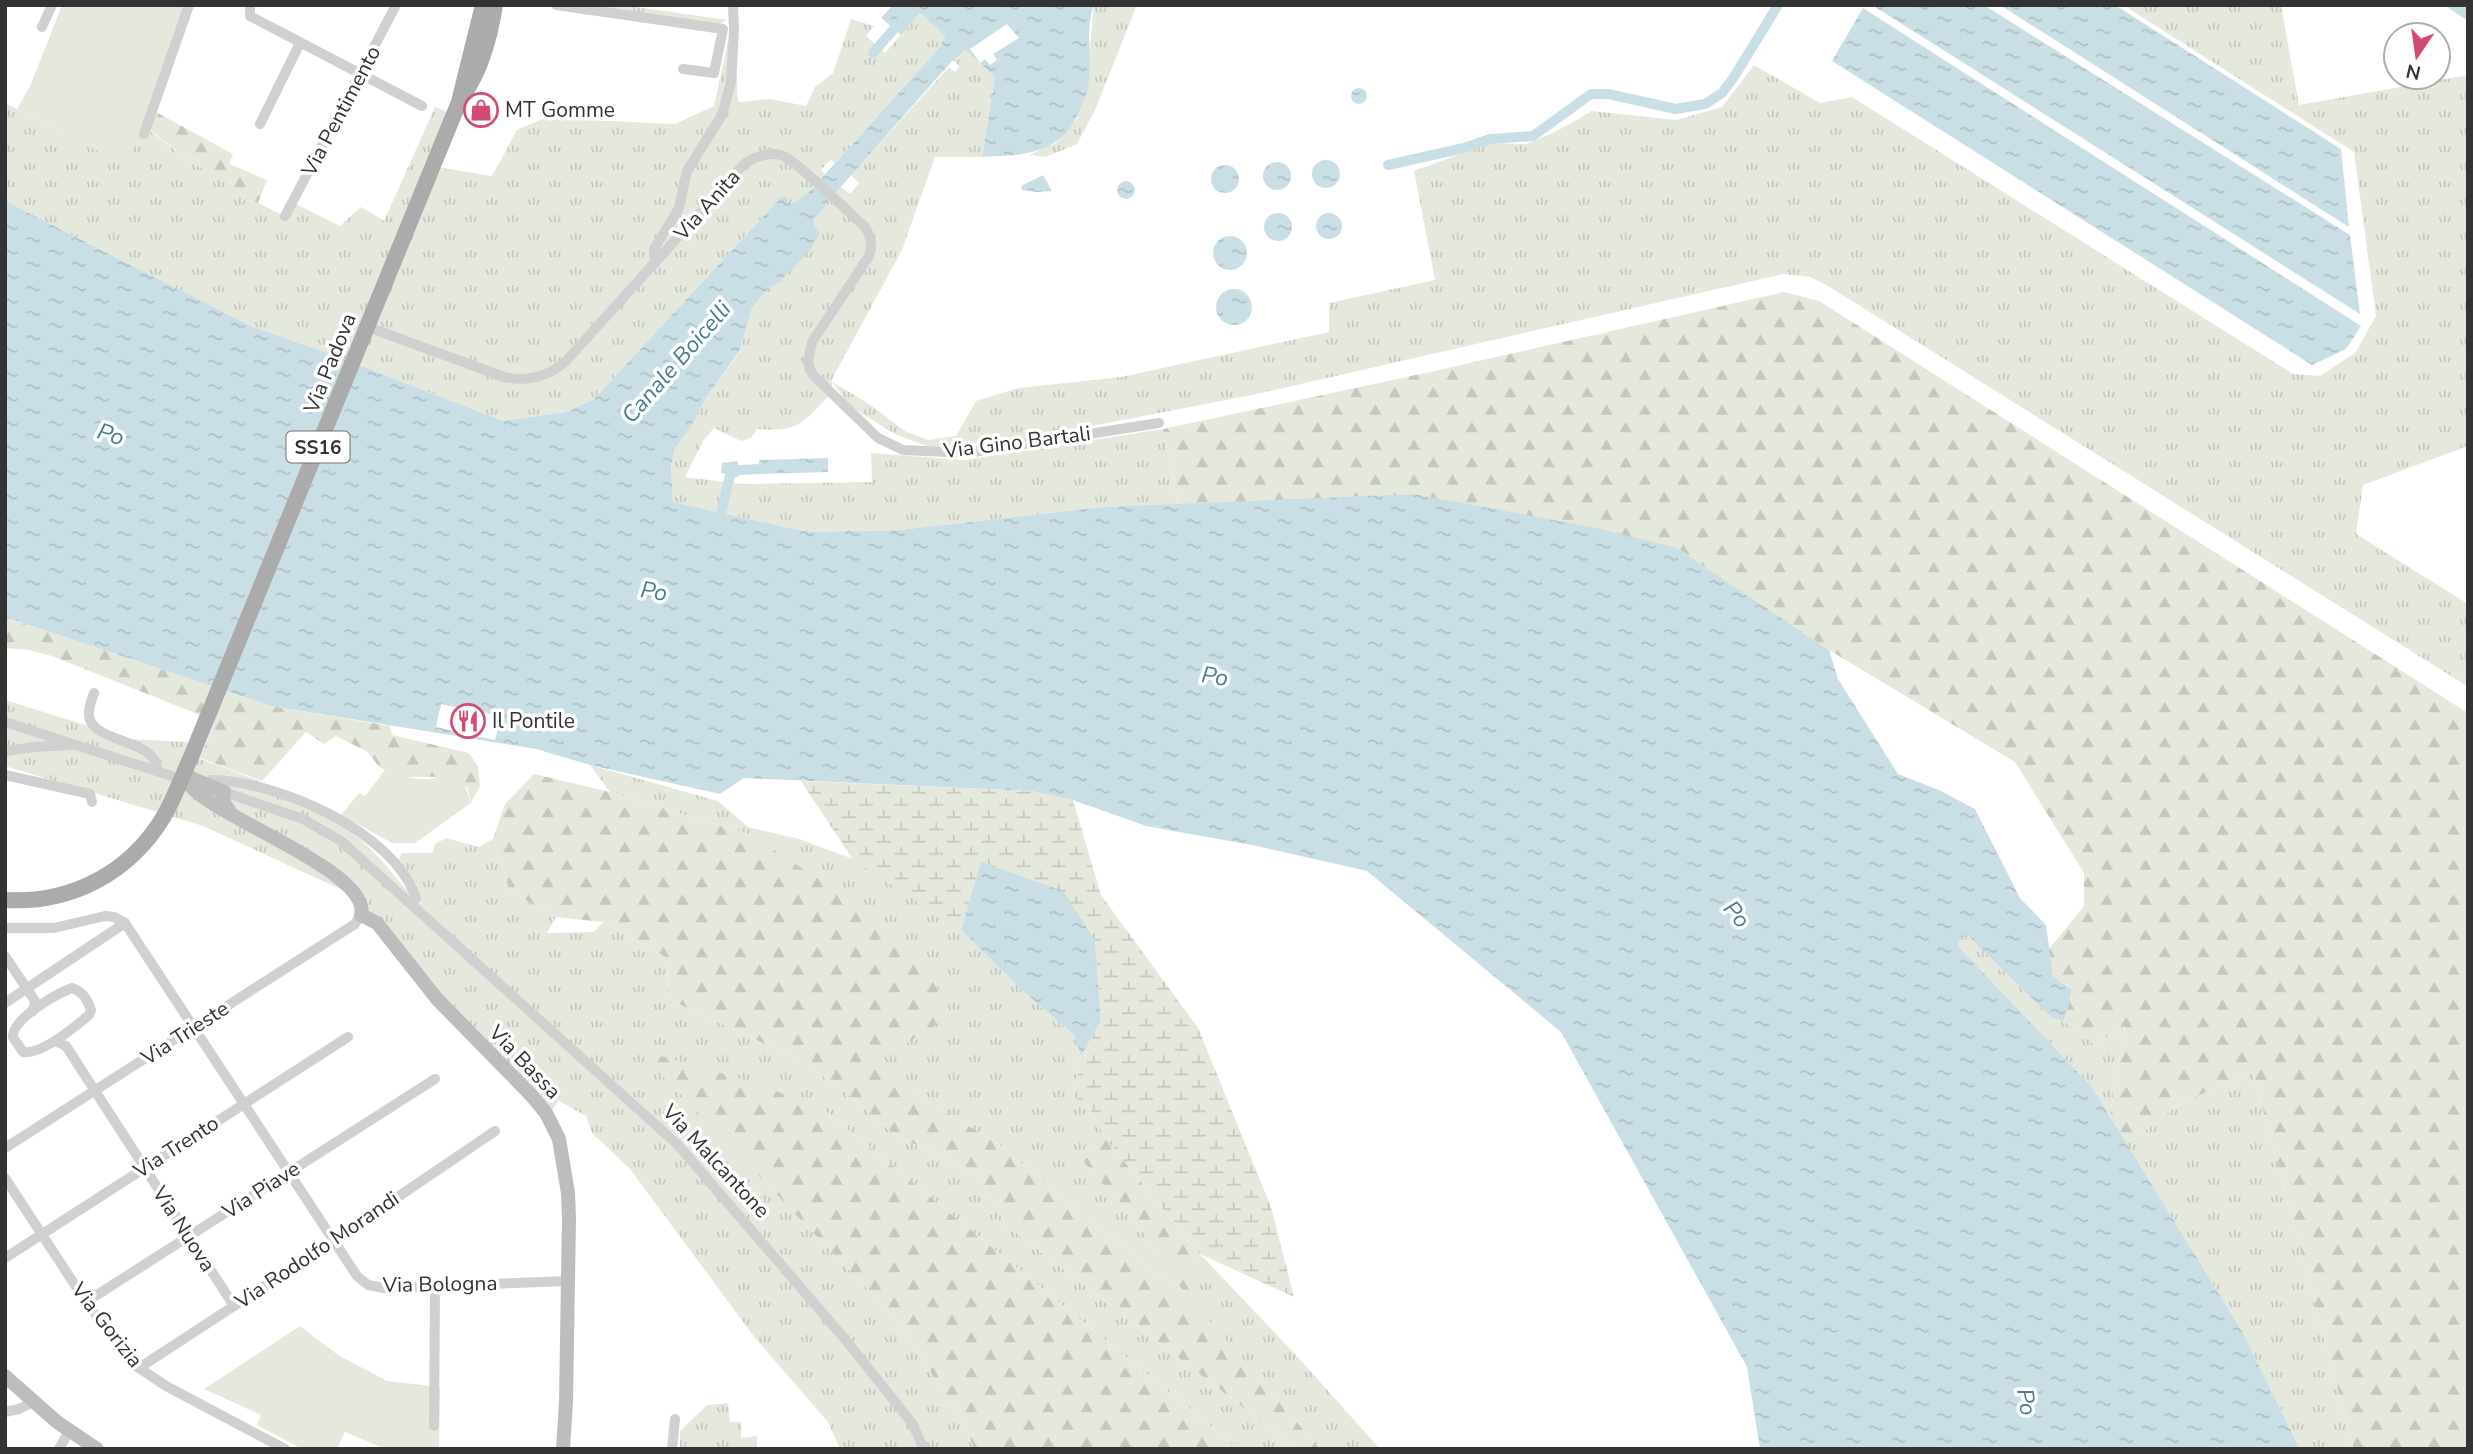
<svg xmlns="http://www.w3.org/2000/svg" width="2473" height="1454" font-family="'Nunito Sans',sans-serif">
<defs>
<pattern id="grass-tufts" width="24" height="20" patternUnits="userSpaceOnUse" patternTransform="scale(1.75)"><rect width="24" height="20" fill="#e5e9dd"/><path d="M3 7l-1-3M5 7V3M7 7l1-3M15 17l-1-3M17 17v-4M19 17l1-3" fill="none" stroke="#c5c8be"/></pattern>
<pattern id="forest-firs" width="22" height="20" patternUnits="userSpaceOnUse" patternTransform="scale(1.75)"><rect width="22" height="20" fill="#e5e9dd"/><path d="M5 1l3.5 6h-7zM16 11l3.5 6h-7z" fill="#c5c8be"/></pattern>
<pattern id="wetland-marsh" width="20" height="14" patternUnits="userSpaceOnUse" patternTransform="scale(1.75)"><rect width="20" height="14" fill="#e5e9dd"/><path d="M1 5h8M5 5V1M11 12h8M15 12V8" fill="none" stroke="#c5c8be"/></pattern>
<pattern id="water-ripples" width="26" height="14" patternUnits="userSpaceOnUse" patternTransform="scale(1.75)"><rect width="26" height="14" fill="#cadfe5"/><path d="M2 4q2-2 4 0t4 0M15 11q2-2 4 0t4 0" fill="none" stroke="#aec0c5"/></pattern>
</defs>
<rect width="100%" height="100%" fill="#fff"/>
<g fill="url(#grass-tufts)">
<polygon points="576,5 622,5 727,20 718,25"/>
<polygon points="1094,5 1137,5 1096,108 1077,144 1046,157 1029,155 1056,143 1076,120 1089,84 1089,55"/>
<path d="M2123,5H2281L2299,105L2468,75V446L2363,485L2356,534L2468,604L2467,686L1828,286L1810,277L1783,274L1252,395L1020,440L929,447L895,434L850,406L832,382V393C802,422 801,433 757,429L751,438L741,441L714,428L703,441L685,477L742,484L872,482L871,453L964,460L1163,429L1179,505L1102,507L899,530L808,532L673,502L671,465L675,449L693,423L706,398L740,351L752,308L768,289L778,283L814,226C814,212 832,197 841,187L850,194L859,183L851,175L949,67L955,72L959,66L953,60L965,50L995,77L982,157H935L902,250L831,381L869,404L905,431L928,440L956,436L976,401L1019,388L1121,377L1329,332V303L1435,280L1414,171L1490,143L1526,144L1555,132L1592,111L1676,120L1722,107L1754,65L1820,103L1852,97L2293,374L2320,376L2355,353L2376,316L2354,152Z"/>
<polygon points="920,13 945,36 939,48 835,163 830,160 821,170 826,175 809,192 791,204 781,197 594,399 566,412 503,421 347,360 251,326 5,201 5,103 125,164 145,127 191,163 228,179 246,200 258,203 287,217 296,204 340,226 361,207 384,221 435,107 455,115 424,165 492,176 517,130 545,118 675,124 714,106 728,42 730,42 728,72 737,73 737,95 739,102 770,99 806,106 815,87 833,73 851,19 874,26 866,36 885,53"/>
<path d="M5,700L131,739L187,742L203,750L200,759C257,779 316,802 363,842C384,860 398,883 418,901L408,876L398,861L402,853H433L435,844L446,838L479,847L493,839L511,892L556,917L547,933L594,932L603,922L667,958L668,999L802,1061L855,1100L895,1135L979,1175L1005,1224L1297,1449H1238L824,1110L639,1050L893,1316L964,1422L974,1449H840L828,1422L755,1338L630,1169L592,1133L586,1116L559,1101L552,1110L471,1028L349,893L203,826L5,766Z"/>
<polygon points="590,765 718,801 748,827 799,839 853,859 848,783 961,930 1024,992 1074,1035 1081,1056 1073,1096 1090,1109 1106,1139 1083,1161 1140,1228 1191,1300 1200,1254 1295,1354 1380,1449 1320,1449 1191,1301 995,1142 869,1066 751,835 610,792"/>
<polygon points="1960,936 1968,936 2052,1018 2064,1021 2094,1044 2125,1026 2110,1116 2092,1087 1959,947"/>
<polygon points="2253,1073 2354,1449 2300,1449 2243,1333 2127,1144 2182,1102"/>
<polygon points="728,1403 730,1422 741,1422 741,1438 757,1436 757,1449 680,1449 680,1431 707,1405"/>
</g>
<g fill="url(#forest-firs)">
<polygon points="156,112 233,154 229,164 267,180 258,203 246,200 228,179 191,163 149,129"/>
<polygon points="1784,292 1819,301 2468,713 2468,1449 2354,1449 2253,1073 2182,1102 2127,1144 2110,1116 2125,1026 2094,1044 2064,1021 2072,990 2053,976 2049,949 2084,906 2084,873 2015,762 1829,650 1677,548 1413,494 1179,505 1163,429 1439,370"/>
<polygon points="5,617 271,706 390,726 392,735 469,753 478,766 480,786 471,803 467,787 438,777 405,777 385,770 379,767 368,752 336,736 324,744 306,732 262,781 200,758 215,721 52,656 29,650 5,648"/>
<polygon points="534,774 610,792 751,835 880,919 934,964 939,1023 870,1066 995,1142 1189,1299 1140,1228 1083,1161 1106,1139 1200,1254 1192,1301 1320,1449 1297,1449 1005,1224 979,1175 895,1135 855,1100 802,1061 668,999 667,958 603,922 556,917 511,892 493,839 505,804"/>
<polygon points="637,1049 758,1084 824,1110 1238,1449 974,1449 964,1422 893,1316"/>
</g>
<polygon fill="url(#wetland-marsh)" points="801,781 1031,791 1073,800 1101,895 1198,1028 1271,1207 1294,1297 1200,1254 1106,1139 1090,1109 1073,1096 1081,1056 1101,1021 1095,940 981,863 961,930 853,860"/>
<g fill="#e5e9dd">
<polygon points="62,5 189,5 145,127 125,165 17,109 31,84"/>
<path d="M447,767L461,775L471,803L415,843H392L341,815L359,793L365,796L385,770C398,775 426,784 439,776C442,774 444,770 447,767Z"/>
<polygon points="300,1326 338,1355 387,1381 440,1387 439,1449 385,1449 345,1432 337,1449 302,1449 257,1425 261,1415 204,1389"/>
</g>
<g fill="url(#water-ripples)">
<path d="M893,5L901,7L903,5H1094C1085,29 1092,57 1089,82C1089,90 1084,99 1081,107C1063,155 1026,155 982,157L995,77L965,50L953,60L831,198L814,220V226L820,232L809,252L778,283L768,289L752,308L740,350L706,398L693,423L675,449L671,465L673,502L808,532L899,530L1102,507L1413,494L1592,527L1677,548L1829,650L1838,679L1898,774L1939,790L1975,809L2020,898L2046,925L2053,976L2072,990L2064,1021L2052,1018L1968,936L1960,937L1959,947L2092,1087L2243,1333L2300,1449H1760L1747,1367L1561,1032L1367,871L1257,846L1146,826L1073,800L1031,791L744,778L720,794L590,765L536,749L271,706L5,617V201L251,326L347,360L503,421L566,412L594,399L782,196L791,204L809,192L939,48L945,36L920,13L901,35L881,18Z"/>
<polygon points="1872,5 1984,5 2350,235 2360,314"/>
<polygon points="2000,5 2115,5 2341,149 2349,227"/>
<polygon points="1863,8 2361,326 2346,349 2312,365 1832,61"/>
<circle cx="1359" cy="96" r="8"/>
<circle cx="1326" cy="174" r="14"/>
<circle cx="1277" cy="176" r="14"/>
<circle cx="1225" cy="179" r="14"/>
<polygon points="1043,175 1052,191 1037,192 1022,190 1021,186"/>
<circle cx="1126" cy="190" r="9"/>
<circle cx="1329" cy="226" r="13"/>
<circle cx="1278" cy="227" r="14"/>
<circle cx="1230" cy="253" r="17"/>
<circle cx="1234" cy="307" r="18"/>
<polygon points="828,458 828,472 760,474 759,460"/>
<polygon points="738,461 738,477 721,473 722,463"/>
<polygon points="981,862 1063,891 1095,940 1101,1021 1081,1056 1074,1035 1024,992 961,930"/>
</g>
<g fill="#fff">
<polygon points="1007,24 1019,38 993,54 997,60 990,65 985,59 980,63 970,49"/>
<polygon points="441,704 501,716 495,740 436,727"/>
</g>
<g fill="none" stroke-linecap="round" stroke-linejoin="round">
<g stroke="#cadfe5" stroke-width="10">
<polyline points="2453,5 2468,15"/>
<polyline points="873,53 915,5"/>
<polyline points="1388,165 1464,148 1490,139 1533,136 1591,94 1608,94 1676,109 1705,104 1722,93 1734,77 1778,5"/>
<polyline points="718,526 730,475 738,470 760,469"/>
</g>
<g stroke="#d0d0d0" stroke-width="10">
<polyline points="250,5 250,16 422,106"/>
<polyline points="556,5 723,29 714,73 683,69"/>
<polyline points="42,27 52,5"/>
<polyline points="260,124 300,43"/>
<polyline points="144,134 189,5"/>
<polyline points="285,216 396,5"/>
<polyline points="655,263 654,249 679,208 687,171 722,115 731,82 734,30 733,5"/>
<path d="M368,327L504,377C526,382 548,377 565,362L744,164C755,157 768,152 781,155C796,160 848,212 864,226C871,235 873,245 869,256L812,342L808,361L810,370L815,377L878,438L903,450L967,453L1159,423"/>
<path d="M94,693C92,699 88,708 89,715C90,743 158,739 157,770"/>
<polyline points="5,722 181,779"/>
<polyline points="5,751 35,747 72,745"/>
<polyline points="5,775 90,794 92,802"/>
<path d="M207,786L211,780C278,781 393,831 416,898L411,903"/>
<polyline points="224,792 303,819 341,841 678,1145 844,1338 912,1423 924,1449"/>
<polyline points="5,928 54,928 105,916 114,917 125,923 357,1276 368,1285 384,1288 567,1281"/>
<polyline points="5,956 35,1001 33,1011"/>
<path d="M72,988C82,991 88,1000 91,1010L89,1015C75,1027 41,1055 23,1052L13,1037C12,1019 56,994 72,988Z"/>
<polyline points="5,1003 125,923"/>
<polyline points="55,1041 66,1046 234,1306"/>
<polyline points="5,1148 355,924 361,915"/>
<polyline points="5,1178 86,1302 122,1350 136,1366 166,1386 285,1449"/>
<polyline points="5,1258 348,1037"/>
<polyline points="86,1302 435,1079"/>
<polyline points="139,1368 333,1241 495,1131"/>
<polyline points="5,1412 19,1409 33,1402"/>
<polyline points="434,1426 435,1286"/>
<polyline points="59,1449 69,1431"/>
<polyline points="672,1449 675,1419"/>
</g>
<g stroke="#bdbdbd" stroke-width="14">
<polyline points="183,779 191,778 224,792 223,801 230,812"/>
<path d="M189,784C214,818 372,871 361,915L377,923L437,999L531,1095L546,1113L559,1139L568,1193L569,1218L566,1402L563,1449"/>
<polyline points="5,1376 57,1422 97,1449"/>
</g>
<g stroke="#ababab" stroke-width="16">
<path d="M464,94C482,68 490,37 495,5"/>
<path d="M5,900C71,904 130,873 164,816C175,797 182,776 191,757L459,102L483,5"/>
</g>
</g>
<defs>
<g id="shop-ring" transform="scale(1.75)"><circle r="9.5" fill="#fff" stroke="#d34c6d" stroke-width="1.5"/><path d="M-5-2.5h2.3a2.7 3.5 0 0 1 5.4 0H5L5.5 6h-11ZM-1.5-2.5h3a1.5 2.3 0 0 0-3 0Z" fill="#d34c6d"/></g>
<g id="restaurant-ring" transform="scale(1.75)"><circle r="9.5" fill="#fff" stroke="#d34c6d" stroke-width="1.5"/><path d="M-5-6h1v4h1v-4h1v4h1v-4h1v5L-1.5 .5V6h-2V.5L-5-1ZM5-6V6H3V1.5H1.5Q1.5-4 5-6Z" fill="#d34c6d"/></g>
</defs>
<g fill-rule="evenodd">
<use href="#shop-ring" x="481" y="110"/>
<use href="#restaurant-ring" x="468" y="721"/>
</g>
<g text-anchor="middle" stroke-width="7" stroke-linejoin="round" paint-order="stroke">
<rect fill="#fff" stroke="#707070" stroke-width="2" x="286.5" y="431.5" width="63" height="31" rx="5"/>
<g font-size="19" font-weight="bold" fill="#333">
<text x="318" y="454">SS16</text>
</g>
<g font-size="21" fill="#333" stroke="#fff" text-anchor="start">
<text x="505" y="117">MT Gomme</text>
<text x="492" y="728">Il Pontile</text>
</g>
<g font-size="21" fill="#333" stroke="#fff">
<text transform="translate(341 111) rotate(-62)" y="7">Via Pentimento</text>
<text transform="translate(707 205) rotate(-48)" y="7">Via Anita</text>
<text transform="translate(330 363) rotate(-68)" y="7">Via Padova</text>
<text transform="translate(1017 442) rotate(-7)" y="7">Via Gino Bartali</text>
<text transform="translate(185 1033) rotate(-33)" y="7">Via Trieste</text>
<text transform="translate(525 1062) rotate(46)" y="7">Via Bassa</text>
<text transform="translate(176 1147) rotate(-33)" y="7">Via Trento</text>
<text transform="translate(716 1161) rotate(47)" y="7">Via Malcantone</text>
<text transform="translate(261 1190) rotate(-33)" y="7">Via Piave</text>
<text transform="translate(184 1229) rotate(57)" y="7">Via Nuova</text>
<text transform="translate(317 1250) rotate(-34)" y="7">Via Rodolfo Morandi</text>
<text transform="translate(440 1284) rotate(-1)" y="7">Via Bologna</text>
<text transform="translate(107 1325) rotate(52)" y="7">Via Gorizia</text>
</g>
<g font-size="23" font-style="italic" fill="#497e8d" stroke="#fff">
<text transform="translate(676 362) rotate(-49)" y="8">Canale Boicelli</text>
<text transform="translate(111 434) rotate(18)" y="8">Po</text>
<text transform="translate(654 591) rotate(9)" y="8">Po</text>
<text transform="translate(1215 676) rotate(9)" y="8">Po</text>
<text transform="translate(1737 914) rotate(49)" y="8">Po</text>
<text transform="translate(2027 1402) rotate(81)" y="8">Po</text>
</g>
</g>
<rect width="2473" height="1454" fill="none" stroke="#333333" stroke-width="14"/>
<g transform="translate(2417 56) rotate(193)"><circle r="33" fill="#ffffff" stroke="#adadad" stroke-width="2"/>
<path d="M0-5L12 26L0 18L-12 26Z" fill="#d34c6d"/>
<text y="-10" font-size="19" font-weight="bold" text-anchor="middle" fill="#333333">N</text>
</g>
</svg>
